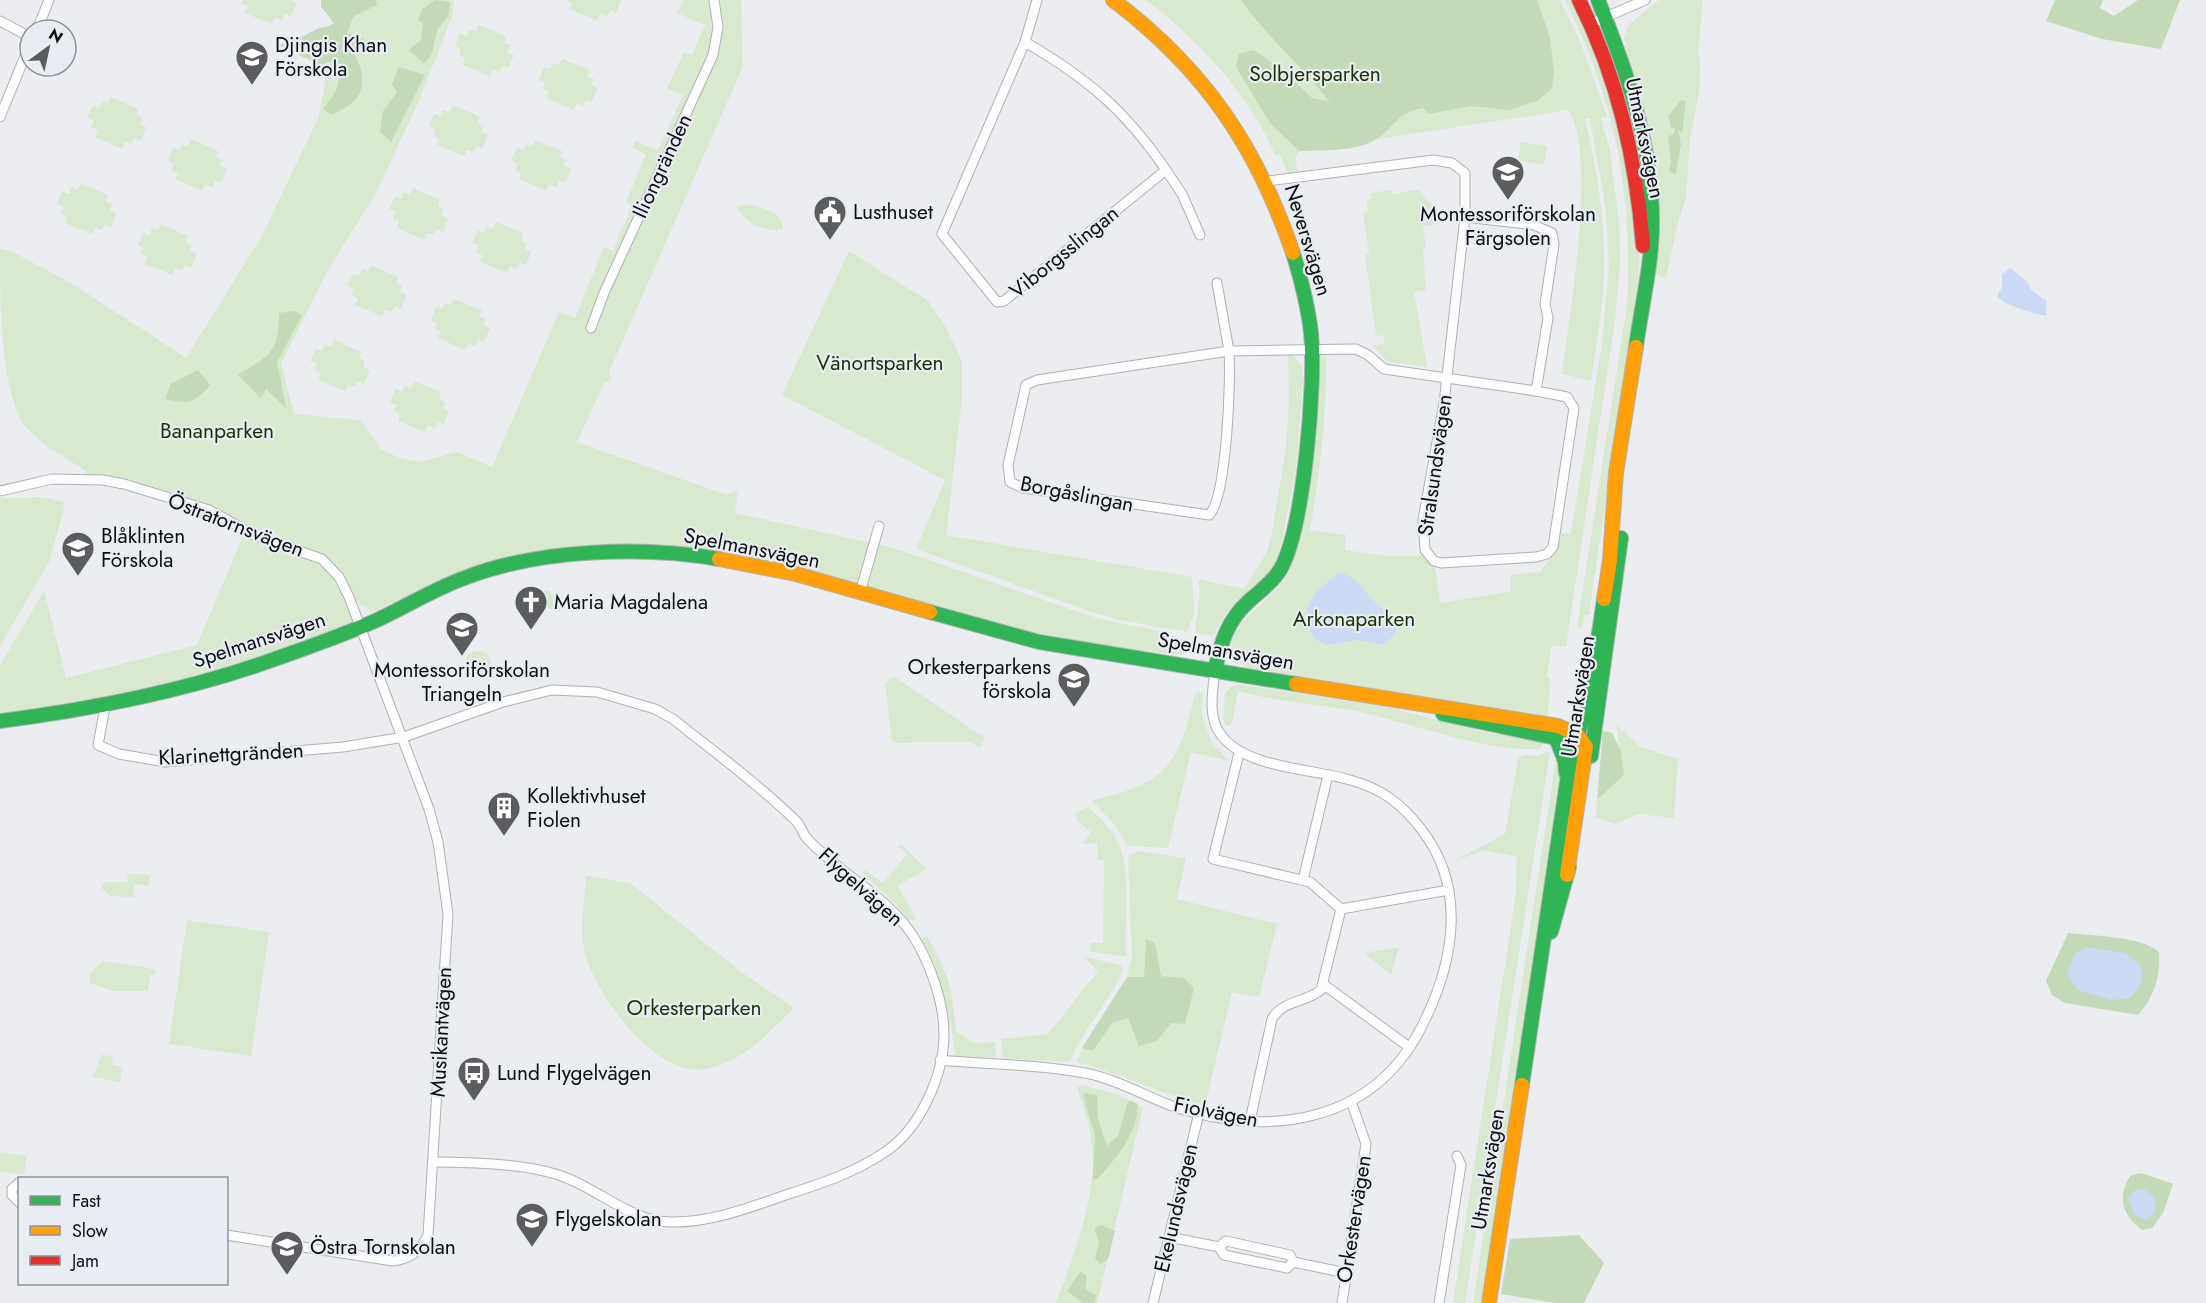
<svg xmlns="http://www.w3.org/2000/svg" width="2206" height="1303" font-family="Jost,sans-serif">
<rect width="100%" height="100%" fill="#ebedf0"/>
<g fill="#d8e9d0">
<polygon points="243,0 290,0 297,3 291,16 285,14 282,20 275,17 272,24 245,13 248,6 241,3"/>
<path d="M340,0H454L452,17L418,103L376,193L328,270L281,364L294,414L361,420L381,450L403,459L420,462L457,452L492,467L559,312L575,318L604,247L613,251L632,205L626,202L646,154L632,148L635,141L658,150L683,95L667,89L684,52L692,55L705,25L677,13L683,0H741L743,66L609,372L611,378L609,382L605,381L577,442L727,495L738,490L735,513L871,543L859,585L746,556L699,549L641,548L564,551L501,559L464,571L372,612L349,597L359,628L105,707L0,714V665L44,591L66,678L197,645L245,531C194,502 141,486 83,478L86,471C64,457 40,444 23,424C0,384 0,298 0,248L13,252L76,286L186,358L262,236L319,116Z"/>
<polygon points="567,0 621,0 616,13 610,10 607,17 600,14 597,21 570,9 572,3"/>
<path d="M1146,0H1560L1580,41L1607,117L1601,118L1610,151L1619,222L1620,263L1615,321L1566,646L1551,647L1547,677L1550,679L1548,719L1247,668L1236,662C1213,630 1277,599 1288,574C1298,552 1301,527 1305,503C1312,455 1318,409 1317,361L1322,353H1326C1327,413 1320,471 1310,530L1346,535L1345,550L1386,556H1428L1434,561L1440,603L1511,591L1510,575L1540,572L1559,546L1561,533L1571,534L1602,344L1609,268L1606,210L1590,118L1585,119C1599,176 1607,235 1603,293C1600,323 1595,352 1591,381L1562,374C1569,318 1598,152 1568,110L1299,151L1295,160L1298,171L1288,174L1280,154L1275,155C1250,94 1197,39 1146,0Z"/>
<path d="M1565,0H1574C1614,75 1635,164 1639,249C1641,294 1630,341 1623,385C1612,462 1600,539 1589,615H1584L1582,628L1577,627L1627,305C1633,195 1615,99 1565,0Z"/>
<polygon points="1659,0 1703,0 1698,51 1700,64 1699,93 1690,137 1686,198 1677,226 1666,278 1659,276 1655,271 1657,214 1624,38 1628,25"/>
<polygon points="479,25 506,36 504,43 510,45 507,52 514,55 508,68 502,66 500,72 493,69 490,76 463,65 465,58 459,55 461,49 455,46 460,33 467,36 469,29 476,32"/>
<polygon points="562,59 590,70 587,76 594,79 591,85 598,88 592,102 586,100 583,106 577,103 574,110 546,98 549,92 543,89 545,82 539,80 544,67 550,69 553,63 559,65"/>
<polygon points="111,97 138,109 136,115 142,118 140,124 146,127 141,141 135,138 132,144 125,142 122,149 95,137 98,130 91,127 94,121 87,118 93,105 99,108 102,101 108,104"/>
<polygon points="453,105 480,117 477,123 484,126 481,132 488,135 482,149 476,146 474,152 467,150 464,156 437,145 439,139 433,135 435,129 429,126 434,114 440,116 443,110 450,112"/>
<polygon points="191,139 218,151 216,157 222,160 220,166 227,169 221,183 215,181 212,187 205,184 202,191 175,179 178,173 171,170 174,164 168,160 173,148 179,150 182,144 188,146"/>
<polygon points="535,140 562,151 560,157 566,160 564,166 571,169 565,183 559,181 556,187 549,184 546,191 519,179 521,173 515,170 518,164 511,160 517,148 523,150 526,144 532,146"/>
<polygon points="1521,142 1547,146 1544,164 1518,161"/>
<polygon points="81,183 108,195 106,201 112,204 110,210 116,213 111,227 104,224 102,230 95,228 92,234 65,223 67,216 61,213 64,207 57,204 62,192 69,194 71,187 78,190"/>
<polygon points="413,188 440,200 438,206 444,209 441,215 448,218 443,232 437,229 434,235 427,233 424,240 397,228 399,221 393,218 396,212 389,209 395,197 401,199 403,192 410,195"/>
<polygon points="1418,189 1432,205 1435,224 1423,226 1426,247 1423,248 1426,290 1414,292 1427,367 1388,362 1372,345 1385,344 1383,335 1376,336 1365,254 1369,253 1363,213 1368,212 1367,200 1372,199 1371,193 1391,190 1393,194"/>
<path d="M753,205C765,209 784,214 783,229C767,234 743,222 737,206Z"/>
<polygon points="496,222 523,233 521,240 527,243 525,249 531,252 526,265 520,263 517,269 510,266 507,273 480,262 482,255 476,252 479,246 472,243 478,230 484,233 487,226 493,229"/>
<polygon points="161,224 188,236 186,242 192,245 190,251 197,254 191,268 185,265 182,271 175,268 172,275 145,264 148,257 141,254 144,248 138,245 143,232 149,235 152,228 158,231"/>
<polygon points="849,251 928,301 947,329 962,362 962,398 946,535 1192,577 1194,614 1187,632 1120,620 1086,610 919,550 917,547 945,480 782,395"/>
<polygon points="371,265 398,277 396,283 402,286 400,292 407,295 401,309 395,306 392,312 385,310 382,316 355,305 358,298 351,295 354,289 347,286 353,274 359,276 362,269 368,272"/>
<polygon points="454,299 482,310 479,316 486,319 483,325 490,328 484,342 478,340 475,346 469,343 465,350 438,338 441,332 435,329 437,323 431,320 436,307 442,309 445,303 451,305"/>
<polygon points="334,340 361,352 359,358 365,361 363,367 370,370 364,384 358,381 355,387 348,384 345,391 318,380 321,373 314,370 317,364 310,361 316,349 322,351 325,344 331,347"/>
<polygon points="1288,355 1293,355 1302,367 1303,382 1296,469 1280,551 1270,575 1226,613 1214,635 1195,634 1200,591 1198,579 1244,589 1267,552 1272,532 1286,447 1289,401"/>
<polygon points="414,381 441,392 439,399 445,402 443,408 449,411 444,424 438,422 435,428 428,425 425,432 398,421 400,414 394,411 397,405 390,402 396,389 402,392 405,385 411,388"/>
<polygon points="44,497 63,502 64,508 49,562 0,646 0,498"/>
<path d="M879,544C951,565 1020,594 1091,616C1120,626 1156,626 1183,640L1182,655L1119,648L999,626L866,587Z"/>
<polygon points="548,590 557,599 560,611 555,612 539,601 523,604 513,599 521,595"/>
<circle cx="478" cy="664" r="13"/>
<polygon points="894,676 985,738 979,748 971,742 896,743 892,740 885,684"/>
<path d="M1242,685L1388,707L1483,732L1544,742L1539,749C1477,751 1415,723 1355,711C1316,704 1276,702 1238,691L1232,723L1226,727L1223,719L1225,693L1232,686Z"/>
<path d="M1197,692H1203L1202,714L1211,742L1229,761L1191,752L1168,848L1128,846L1116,826L1091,800C1162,786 1179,767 1194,696Z"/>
<polygon points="1616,724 1640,747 1678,759 1674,818 1638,814 1615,824 1596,818 1597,800 1624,775"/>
<polygon points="1546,752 1550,752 1465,1303 1453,1303 1516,893 1517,857 1484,850 1452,862 1505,834 1518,759 1523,755 1539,756"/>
<polygon points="1557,753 1561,763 1560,795 1481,1303 1473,1303"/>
<path d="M1088,807C1099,817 1112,829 1118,842C1132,872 1124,924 1126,957L1089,951L1092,943H1103L1104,860H1097V843L1083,844L1091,832L1077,821L1076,812Z"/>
<polygon points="901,844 926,869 898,886 916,919 909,921 896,904 862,873 865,870 883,883 907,854 899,847"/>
<path d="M1137,851L1186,858L1177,899L1277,924L1259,997L1232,992L1205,1106C1161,1094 1121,1074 1077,1062L1082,1048L1094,1051L1112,1022L1128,1018L1139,1046L1157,1041L1171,1023H1185L1184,978L1161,976L1146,940L1144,978L1127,977L1132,956L1128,858Z"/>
<polygon points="128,873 150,875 148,886 135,884 133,897 111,896 101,888 104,882 127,882"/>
<path d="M586,876L630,883L740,971L794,1008C768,1033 743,1062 706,1069C656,1079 592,991 584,949C579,927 585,898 586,876Z"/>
<polygon points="187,920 269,932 251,1056 169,1044"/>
<path d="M926,935C950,976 952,986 956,1032L974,1043L995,1042L996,1057H959L955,1054C950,1013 941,976 922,939Z"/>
<polygon points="1399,947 1391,975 1364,953"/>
<path d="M1082,956L1120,965L1123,969C1110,1003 1083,1028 1070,1062L1003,1058L1001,1039L1048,1034L1098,971Z"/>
<polygon points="102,961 155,969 155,975 150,975 148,991 113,991 90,983 90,974"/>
<polygon points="101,1055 113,1056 112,1065 122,1067 120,1082 93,1077"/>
<path d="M1083,1085L1119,1095L1143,1107L1097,1303H1055C1074,1260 1097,1194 1092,1145C1090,1125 1083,1106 1077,1087Z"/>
<polygon points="0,1152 27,1156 24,1175 0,1171"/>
</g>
<g fill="#c4d9b7">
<path d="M321,0H376L377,5L353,17L347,33L364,39L363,48L354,53C370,84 364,101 331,115L323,109C337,91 344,83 335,60L321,65L277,45C292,42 302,37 315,30C322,26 327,28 334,23L321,7Z"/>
<path d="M435,0L450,2C450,24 441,19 437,32C432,47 436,51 424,64L409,50L421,40L423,23L418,21L422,9Z"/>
<path d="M1241,0H1537L1550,38L1554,72L1552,88L1539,100L1509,110L1471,106L1429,114L1423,108C1394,114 1393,130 1373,141C1351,152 1323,150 1299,151L1270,123L1236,67L1239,54L1253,50L1280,67L1312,98L1330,102C1302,66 1268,38 1241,0Z"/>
<polygon points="2055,0 2103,0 2100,8 2114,16 2138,0 2180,0 2161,49 2102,39 2046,21"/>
<polygon points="399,67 425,75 391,142 380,132 383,111 397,92 392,84"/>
<polygon points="1681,100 1686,101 1682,133 1678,130 1681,144 1676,174 1669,172 1671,162 1668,137 1674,133 1675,128 1671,127 1668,116"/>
<path d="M294,311L302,315L277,362L286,408L266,389L261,398L238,375C270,355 279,353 279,313Z"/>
<path d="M198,370L210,385C195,403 188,405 165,399L171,384Z"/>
<polygon points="1603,731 1612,733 1621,751 1624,775 1597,800"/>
<path d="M2068,933C2091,936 2142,936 2159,952C2161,976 2154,997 2138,1015L2065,1003L2052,995L2046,981Z"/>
<polygon points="1146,939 1155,943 1161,976 1184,978 1194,988 1185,1024 1171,1023 1157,1041 1139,1046 1128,1018 1112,1023 1093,1051 1082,1048 1127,977 1144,977"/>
<path d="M1085,1093L1097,1095L1098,1120L1107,1146L1118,1136L1127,1104L1130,1100L1138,1104C1138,1132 1115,1161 1096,1180L1093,1178L1095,1136L1083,1095Z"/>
<path d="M2141,1173L2173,1184L2163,1213L2152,1228L2142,1230C2122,1215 2117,1197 2130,1176Z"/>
<polygon points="1101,1225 1115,1231 1108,1259 1100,1264 1095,1258 1099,1242 1094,1229"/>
<polygon points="1579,1235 1604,1263 1584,1303 1555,1303 1501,1294 1510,1239"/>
<polygon points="1081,1271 1087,1276 1085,1289 1096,1295 1095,1302 1083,1303 1067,1291"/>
</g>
<g fill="#cbd9f4">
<path d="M2010,268L2027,281L2031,290L2047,301L2046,316C2035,314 2003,305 1997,296L2002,287V274Z"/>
<path d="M1339,573C1358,576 1360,587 1372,599C1388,615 1413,624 1383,645L1358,640L1327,645C1318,642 1313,638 1310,630C1298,604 1320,588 1339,573Z"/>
<polygon points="2087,947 2126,953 2141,966 2141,984 2130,998 2112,1000 2078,990 2067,974 2074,955"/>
<polygon points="2145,1189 2155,1198 2156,1210 2146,1221 2134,1214 2128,1199 2135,1190"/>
</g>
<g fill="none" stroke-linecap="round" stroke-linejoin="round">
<g stroke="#b0b2b5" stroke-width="11">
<g id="street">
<polyline points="0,21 30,37"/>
<polyline points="1592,23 1645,0"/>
<polyline points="37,30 49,0"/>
<path d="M1025,42C1087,78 1125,110 1166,170L1004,301L997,302L942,234L1025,42L1037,0"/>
<polyline points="0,117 30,44"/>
<polyline points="1166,170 1182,194 1200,235"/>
<polyline points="1465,217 1444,403 1423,520 1425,550 1434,561 1441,563 1536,557 1547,554 1553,547 1574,408 1567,397 1536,391"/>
<path d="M1217,283L1229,351L1037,380L1026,385L1008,465L1010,482L1023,488L1209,515C1227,498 1231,378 1229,351L1356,349L1368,355L1384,369L1536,391L1548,318L1545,304L1554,244L1552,233L1534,225L1465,217V173L1452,163L1433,160L1268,181"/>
<polyline points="591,328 604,293 713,55 718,27 714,0"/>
<path d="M0,491L52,479L103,480L124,484L209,510L256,536L322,559L339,577L349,597L429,809L438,842L448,914L428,1235C420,1251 411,1259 393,1261L226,1235"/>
<polyline points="860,593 879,526"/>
<path d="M105,707L98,745L119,754L165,762L343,747L404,737L503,702L552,690L597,692L655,709L673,719C713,751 757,783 794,819C800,824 801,829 805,836C811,844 820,851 828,858C857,884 894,904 915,939C931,966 944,1003 944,1034C944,1075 920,1129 885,1152C853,1174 816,1185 780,1197C746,1209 710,1222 673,1222C633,1223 600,1190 564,1177C530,1164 470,1162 434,1162"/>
<path d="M1239,753L1213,859L1310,882L1341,909L1321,990C1305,1003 1283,1000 1272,1019L1250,1121"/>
<polyline points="1303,880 1328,775"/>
<polyline points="1341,909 1449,890"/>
<polyline points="1323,984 1409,1047"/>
<path d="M940,1060C990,1065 1041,1064 1090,1074C1118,1080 1145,1096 1172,1106C1272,1139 1377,1123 1425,1020C1455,958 1466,886 1421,829C1402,804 1381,788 1350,780C1311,768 1247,769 1221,735C1207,717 1213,690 1215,670"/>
<polyline points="20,1182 12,1189 12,1195 20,1203"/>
<polyline points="1169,1237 1219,1247 1224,1255 1287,1268 1293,1262"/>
<polyline points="1219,1247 1226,1241 1290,1255 1293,1262 1346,1273"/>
<polyline points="1153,1303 1199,1113"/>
<polyline points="1342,1303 1366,1144 1351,1101"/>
<polyline points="1439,1303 1461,1165 1457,1156"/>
</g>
</g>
<g stroke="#b0b2b5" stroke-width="16">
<g id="fast">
<path d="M1598,0C1627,72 1653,146 1652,225C1652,264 1641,309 1636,347"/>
<polyline points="930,612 1039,642 1296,684"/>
<path d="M1215,670C1221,643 1227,621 1248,602C1259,592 1272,583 1280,570C1304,529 1316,382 1311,333C1308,306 1301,279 1293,253"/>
<polyline points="1443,714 1556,738 1579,733"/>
<path d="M0,721C94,709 186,691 275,659C309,647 344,635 377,620C407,606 436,588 467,577C541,549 643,546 719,559"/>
<polyline points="1556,738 1565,761 1566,773"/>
<polyline points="1591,756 1621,538"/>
<polyline points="1551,932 1569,867"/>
<polyline points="1522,1085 1567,782 1577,734 1588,708 1604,599"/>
</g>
</g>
<g stroke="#b0b2b5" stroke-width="16">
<g id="slow">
<path d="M1113,0C1204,69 1256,145 1293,253"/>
<polyline points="719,559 796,574 930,612"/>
<polyline points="1604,599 1610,560 1616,473 1636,347"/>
<polyline points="1296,684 1558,726 1577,734 1586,747 1567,875"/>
<polyline points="1489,1303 1522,1085"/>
</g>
</g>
<g stroke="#b0b2b5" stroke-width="16">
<path id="jam" d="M1579,0C1618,78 1636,159 1643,246"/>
</g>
<use href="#street" stroke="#fcfcfd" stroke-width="9"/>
<use href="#fast" stroke="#30b455" stroke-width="14"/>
<use href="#slow" stroke="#ff9f0a" stroke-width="14"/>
<use href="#jam" stroke="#e5322d" stroke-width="14"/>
</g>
<defs>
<g id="school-pin" transform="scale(1.725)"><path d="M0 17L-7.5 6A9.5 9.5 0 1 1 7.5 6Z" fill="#5b5c5e" stroke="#e8ecf3"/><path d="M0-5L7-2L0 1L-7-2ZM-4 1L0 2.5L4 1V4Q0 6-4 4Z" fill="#fff"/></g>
<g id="civic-pin" transform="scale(1.725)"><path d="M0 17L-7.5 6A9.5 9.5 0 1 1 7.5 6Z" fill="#5b5c5e" stroke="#e8ecf3"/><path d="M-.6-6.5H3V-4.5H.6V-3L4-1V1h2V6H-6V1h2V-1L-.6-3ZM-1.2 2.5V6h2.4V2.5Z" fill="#fff"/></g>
<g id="church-pin" transform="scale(1.725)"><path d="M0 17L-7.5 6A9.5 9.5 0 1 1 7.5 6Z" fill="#5b5c5e" stroke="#e8ecf3"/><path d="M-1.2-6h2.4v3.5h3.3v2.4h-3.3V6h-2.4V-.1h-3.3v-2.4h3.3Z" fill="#fff"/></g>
<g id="building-pin" transform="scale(1.725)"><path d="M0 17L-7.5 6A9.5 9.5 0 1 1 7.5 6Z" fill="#5b5c5e" stroke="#e8ecf3"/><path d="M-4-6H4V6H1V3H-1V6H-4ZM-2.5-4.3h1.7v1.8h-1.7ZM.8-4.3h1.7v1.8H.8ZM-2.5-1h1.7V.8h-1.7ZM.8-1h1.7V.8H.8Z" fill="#fff"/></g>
<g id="bus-pin" transform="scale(1.725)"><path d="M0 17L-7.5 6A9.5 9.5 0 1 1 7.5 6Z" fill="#5b5c5e" stroke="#e8ecf3"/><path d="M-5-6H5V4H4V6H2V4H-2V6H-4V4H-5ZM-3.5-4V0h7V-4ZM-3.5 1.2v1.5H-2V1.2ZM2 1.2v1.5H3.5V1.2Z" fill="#fff"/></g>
</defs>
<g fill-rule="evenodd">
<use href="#school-pin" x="252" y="57"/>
<use href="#school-pin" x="1508" y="172"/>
<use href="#civic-pin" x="830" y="212"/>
<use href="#school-pin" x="78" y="548"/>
<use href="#church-pin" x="531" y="602"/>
<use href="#school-pin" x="462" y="628"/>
<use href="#school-pin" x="1074" y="679"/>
<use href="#building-pin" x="504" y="808"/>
<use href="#bus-pin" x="474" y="1073"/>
<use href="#school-pin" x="532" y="1219"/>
<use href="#school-pin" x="287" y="1247"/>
</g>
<g text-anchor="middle" stroke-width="4.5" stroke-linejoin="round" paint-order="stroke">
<g font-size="21" fill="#0d0e10" stroke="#e8ecf3" text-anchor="start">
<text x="275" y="52">Djingis Khan<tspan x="275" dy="24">Förskola</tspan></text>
<text x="853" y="219">Lusthuset</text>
<text x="1508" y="221" text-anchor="middle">Montessoriförskolan<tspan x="1508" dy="24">Färgsolen</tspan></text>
<text x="101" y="543">Blåklinten<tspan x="101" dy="24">Förskola</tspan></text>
<text x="554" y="609">Maria Magdalena</text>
<text x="1051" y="674" text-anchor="end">Orkesterparkens<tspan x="1051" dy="24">förskola</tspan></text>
<text x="462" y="677" text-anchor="middle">Montessoriförskolan<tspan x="462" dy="24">Triangeln</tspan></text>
<text x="527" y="803">Kollektivhuset<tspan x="527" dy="24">Fiolen</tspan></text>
<text x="497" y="1080">Lund Flygelvägen</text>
<text x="555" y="1226">Flygelskolan</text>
<text x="310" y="1254">Östra Tornskolan</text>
</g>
<g font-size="21" fill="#1b3104" stroke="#e8ecf3">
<text x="1315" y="81">Solbjersparken</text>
<text x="880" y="370">Vänortsparken</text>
<text x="217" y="438">Bananparken</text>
<text x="1354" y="626">Arkonaparken</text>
<text x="694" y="1015">Orkesterparken</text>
</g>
<g font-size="21" fill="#0d0e10" stroke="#e8ecf3">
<text transform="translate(1645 138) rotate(78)" y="7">Utmarksvägen</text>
<text transform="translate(662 166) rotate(-65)" y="7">Iliongränden</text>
<text transform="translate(1308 240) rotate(73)" y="7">Neversvägen</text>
<text transform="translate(1064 252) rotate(-39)" y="7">Viborgsslingan</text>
<text transform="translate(1435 465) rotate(-82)" y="7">Stralsundsvägen</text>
<text transform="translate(1077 494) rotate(11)" y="7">Borgåslingan</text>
<text transform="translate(236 525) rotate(21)" y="7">Östratornsvägen</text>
<text transform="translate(752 548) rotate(11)" y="7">Spelmansvägen</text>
<text transform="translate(259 640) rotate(-18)" y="7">Spelmansvägen</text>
<text transform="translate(1226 651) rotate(10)" y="7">Spelmansvägen</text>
<text transform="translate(1578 696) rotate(-81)" y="7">Utmarksvägen</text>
<text transform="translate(231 754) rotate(-3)" y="7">Klarinettgränden</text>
<text transform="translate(861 887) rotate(42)" y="7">Flygelvägen</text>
<text transform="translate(441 1032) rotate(-87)" y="7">Musikantvägen</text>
<text transform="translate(1216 1112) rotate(11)" y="7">Fiolvägen</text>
<text transform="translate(1488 1169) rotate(-81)" y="7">Utmarksvägen</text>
<text transform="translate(1176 1208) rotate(-77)" y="7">Ekelundsvägen</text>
<text transform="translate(1354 1219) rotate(-81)" y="7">Orkestervägen</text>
</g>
</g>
<rect x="18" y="1177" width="210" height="108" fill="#e8ecf3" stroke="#909398" stroke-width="1.5"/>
<rect x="30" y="1196" width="30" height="9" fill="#30b455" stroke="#909398" stroke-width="1.5"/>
<text x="72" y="1207" font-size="18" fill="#0d0e10">Fast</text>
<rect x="30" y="1226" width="30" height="9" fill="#ff9f0a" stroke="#909398" stroke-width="1.5"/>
<text x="72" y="1237" font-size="18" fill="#0d0e10">Slow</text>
<rect x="30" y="1256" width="30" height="9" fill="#e5322d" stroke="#909398" stroke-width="1.5"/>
<text x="72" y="1267" font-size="18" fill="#0d0e10">Jam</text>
<g transform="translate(48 48) rotate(33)"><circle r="28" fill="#e8ecf3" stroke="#909398" stroke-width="1.5"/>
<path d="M0-4.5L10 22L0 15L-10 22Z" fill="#5b5c5e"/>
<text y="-9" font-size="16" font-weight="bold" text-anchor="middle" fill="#0d0e10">N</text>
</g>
</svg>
